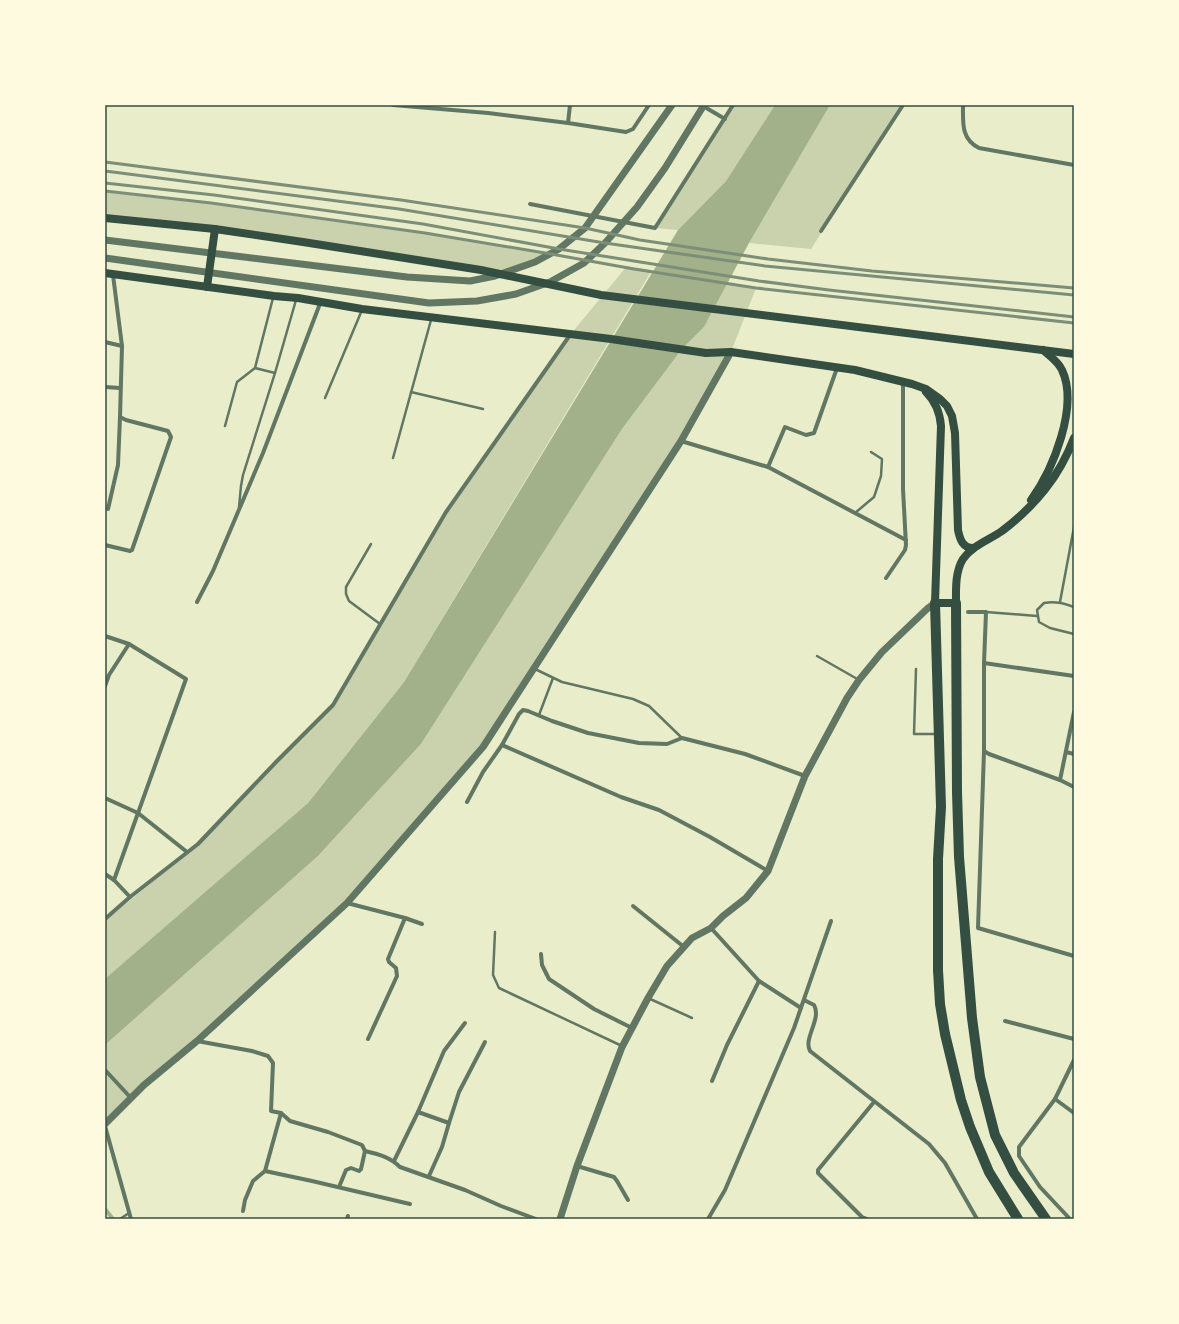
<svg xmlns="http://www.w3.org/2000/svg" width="1179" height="1324" font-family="'Public Sans',sans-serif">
<rect width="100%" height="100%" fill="#e9edc9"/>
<g fill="#cad2ad">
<polygon points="733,105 775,105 726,181 678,230 655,228"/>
<polygon points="830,105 903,105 811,249 749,243"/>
<polygon points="105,192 254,209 403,230 551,254 499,274 303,242 105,218"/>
<polygon points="627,266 652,270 404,682 308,803 105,980 105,921 197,845 333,705 446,512 570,335"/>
<polygon points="727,284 756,288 731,352 681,441 498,724 347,903 105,1124 105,1045 318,856 421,744 622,429 682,349 704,327"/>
</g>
<polygon fill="#a3b18a" points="775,105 830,105 749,243 704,327 682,349 622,429 421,744 318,856 105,1045 105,979 308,803 404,682 678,230 726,181"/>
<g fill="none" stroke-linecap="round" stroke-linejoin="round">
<polyline stroke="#a3b18a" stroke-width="4" points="105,1209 113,1219"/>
<g stroke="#617663" stroke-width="2.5">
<polyline points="255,368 275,373 296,300"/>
<polyline points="411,392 483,409"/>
<polyline points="325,398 362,310"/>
<polyline points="225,426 237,382 255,368 273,298"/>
<polyline points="393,458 431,320"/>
<polyline points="239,507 241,486 243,475 275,373"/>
<polyline points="855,513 874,497 881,476 882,459 871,452"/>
<polyline points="371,544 346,587 346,594 349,601 380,624"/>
<polyline points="1060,602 1074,527"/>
<path d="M1074,607C1063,603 1055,601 1044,603L1037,610L1039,622L1050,628L1074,634"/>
<polyline points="986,612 1037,616"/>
<polyline points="817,656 859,680"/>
<polyline points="535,669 562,682 633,699 649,706 682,738"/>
<polyline points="916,669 914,734 937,734"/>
<polyline points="539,715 553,678"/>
<polyline points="495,932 493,975 499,988 622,1046"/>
<polyline points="648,998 692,1018"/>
<polyline points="120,1219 129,1213"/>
</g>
<g stroke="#617663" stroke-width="4">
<polyline points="393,105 488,113 568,123 626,132 633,129 649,105"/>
<path d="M963,105C963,123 961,139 979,148L1074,165"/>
<polyline points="703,106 725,119"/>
<polyline points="568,123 570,105"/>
<polyline points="530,204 655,228 733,105"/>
<polyline points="821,231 903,105"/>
<polyline points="105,342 122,346"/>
<polyline points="105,387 120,388"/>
<polyline points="681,441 768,467 906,540"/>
<polyline points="768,467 785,427 806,435 814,433 837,368"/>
<polyline points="108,509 118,465 120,417"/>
<polyline points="105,545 130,551 132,550 171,437 168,431 126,420 120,417 122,346 113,275"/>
<polyline points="886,578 905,550 906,545 903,489 903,382"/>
<polyline points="197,602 213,571 263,453 321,301"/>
<polyline points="968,612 986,612 984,663 984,751 978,928 1074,956"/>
<polyline points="105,636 129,644 186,679 114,880"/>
<polyline points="984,663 1074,676"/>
<polyline points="105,686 109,675 129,644"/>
<polyline points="502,745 621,797 659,810 710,837 768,871"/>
<polyline points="984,751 989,754 1060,780 1074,787"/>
<polyline points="1066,752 1074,754"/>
<polyline points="1060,780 1074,712"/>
<polyline points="105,798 138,813 187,852"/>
<polyline points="467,802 483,772 502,745 519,714 523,710 528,711 552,721 588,733 639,743 667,744 682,738 745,754 805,776"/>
<polyline points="105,874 114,880 130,897"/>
<polyline points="347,903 405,918 422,924"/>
<polyline points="633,906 684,947"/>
<polyline points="105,919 130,897 198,844 276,762 333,705 446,512 570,335"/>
<polyline points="711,928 759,981 801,1008"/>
<polyline points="541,954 542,965 549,979 594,1009 632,1028"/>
<path d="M804,1000L814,1005C822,1019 803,1038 810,1051L929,1144L945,1163L977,1219"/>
<polyline points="1005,1021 1074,1039"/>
<polyline points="368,1039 397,976 396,968 389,962 388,959 405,918"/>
<path d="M197,1041L252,1051L268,1056L273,1063L271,1111L281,1113L290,1121L328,1132L362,1145L365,1151C378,1154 390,1157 400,1167L465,1190L501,1206L536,1219"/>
<polyline points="105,1070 131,1098"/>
<polyline points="712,1081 727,1045 759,981"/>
<polyline points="1055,1099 1074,1113"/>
<polyline points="418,1112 449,1123 459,1092 485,1042"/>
<polyline points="105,1126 131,1219"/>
<polyline points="394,1161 418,1112 444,1051 465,1023"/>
<polyline points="577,1166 614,1177 617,1181 628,1200"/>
<polyline points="265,1171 312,1181 410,1204"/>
<polyline points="429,1176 442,1147 449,1123"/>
<polyline points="339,1187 346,1170 351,1168 359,1171 361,1169 365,1151"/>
<polyline points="243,1211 245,1200 253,1181 265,1171 281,1113"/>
<polyline points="347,1219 348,1216"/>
<polyline points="708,1219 725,1190 794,1028 831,921"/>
<polyline points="867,1219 862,1217 818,1173 818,1170 874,1102"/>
<polyline points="1070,1219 1040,1187 1019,1156 1019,1147 1055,1099 1074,1060"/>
</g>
<g stroke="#617663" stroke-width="7">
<polyline points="105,240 407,277 470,281 495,276 535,262 559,249 585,228 672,105"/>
<polyline points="105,258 429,303 477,301 516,294 550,282 584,263 605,243 637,207 665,168 704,105"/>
<polyline points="105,1124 144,1085 197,1041 347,903 483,747 681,441 731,352"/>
<polyline points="560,1219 577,1166 622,1047 648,998 667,966 692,938 711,928 723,916 746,898 768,871 805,776 847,698 859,680 882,652 928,608 935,603"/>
</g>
<g stroke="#344e41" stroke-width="8">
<polyline points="105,218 215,229 303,242 481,270 601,295 1074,354"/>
<path d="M105,273L274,296L298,298L362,309L611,339L706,353L731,352L855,370L912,384L926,389L940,399L947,406L952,416L955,433L958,530C960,540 963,548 973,548"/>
<polyline points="207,287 215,229"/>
<path d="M926,392C936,402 940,413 941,426L935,603H956C956,589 955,572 963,559C973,545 989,540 1002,531C1036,505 1059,477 1074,438"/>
<path d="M1031,500C1053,470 1079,406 1062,370C1058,361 1050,356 1043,350"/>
</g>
<g stroke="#344e41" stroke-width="10">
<polyline points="935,603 941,807 938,859 938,970 940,1004 945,1034 961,1100 970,1127 989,1172 1018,1219"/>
<polyline points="956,603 957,792 959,857 972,1018 980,1077 995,1135 1014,1173 1046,1219"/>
</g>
<g stroke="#7c8e77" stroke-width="3">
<polyline points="105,162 401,200 585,228 640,240 768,259 872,271 1074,288"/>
<polyline points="105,171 399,209 605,243 765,266 1074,295"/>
<polyline points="105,183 214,195 423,224 559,249 759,281 829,290 1074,317"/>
<polyline points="105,191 211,203 425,233 551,254 634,269 756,288 1074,323"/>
</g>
</g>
<rect width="1179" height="1324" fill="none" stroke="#fefae0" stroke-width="212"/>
<rect x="106" y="106" width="967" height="1112" fill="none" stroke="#344e41" stroke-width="1.5"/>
</svg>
